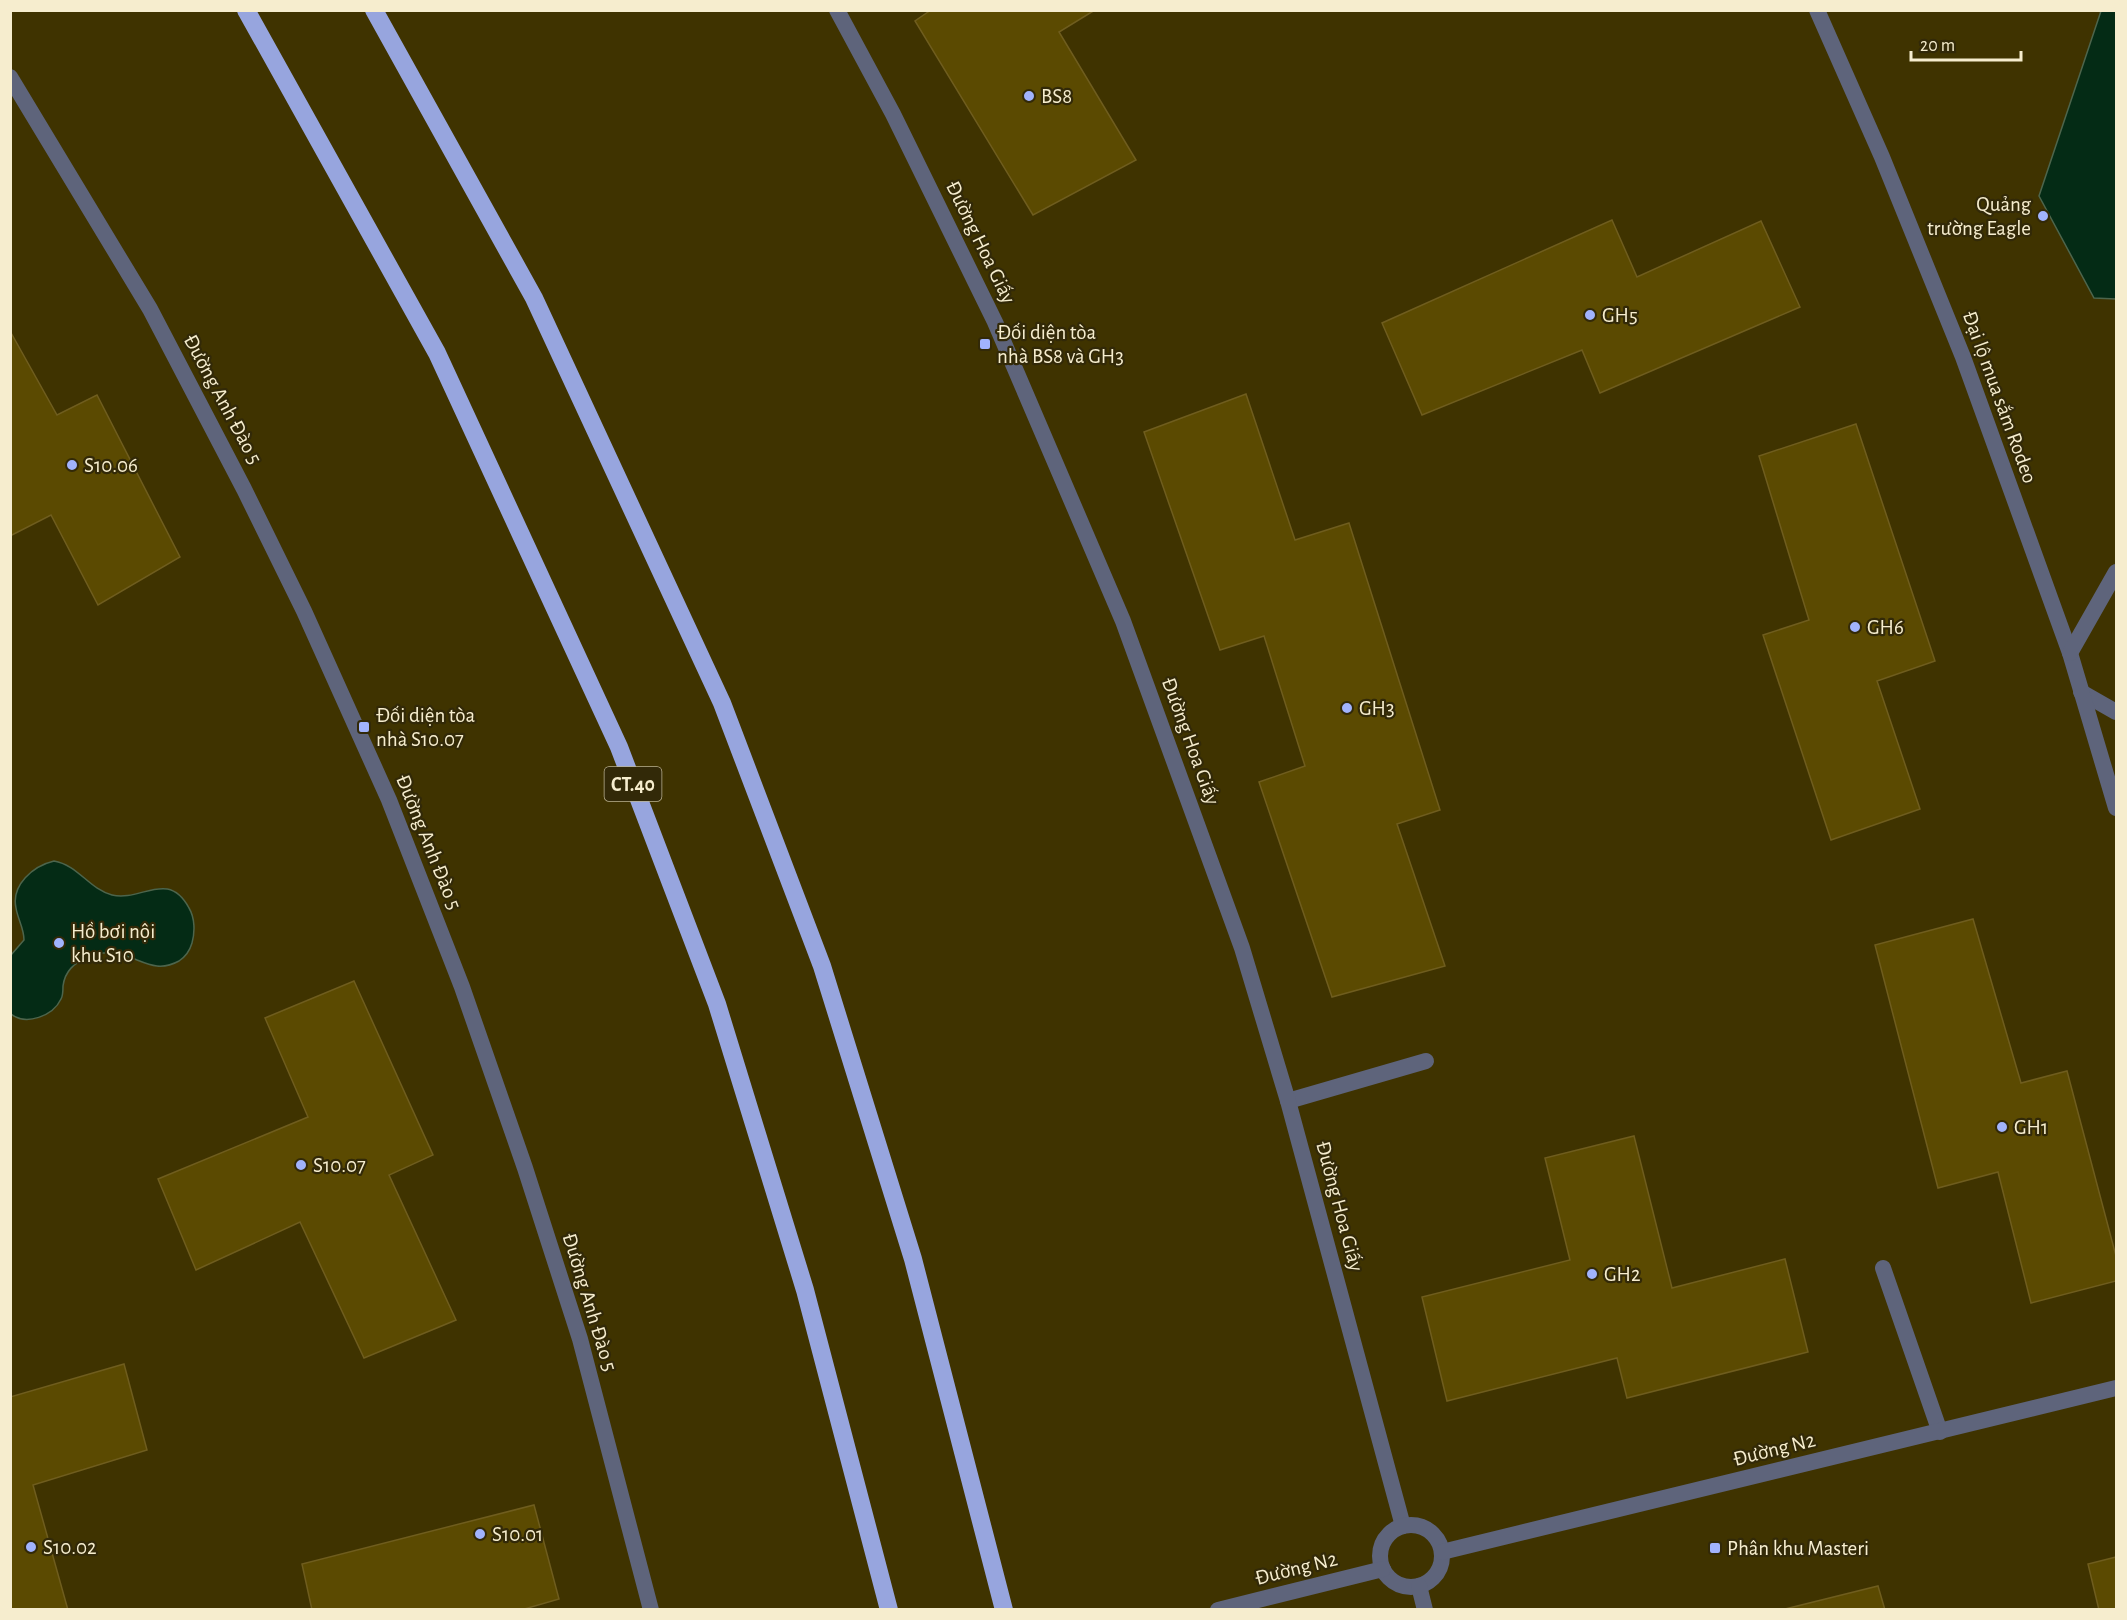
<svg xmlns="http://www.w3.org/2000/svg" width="2127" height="1620" font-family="'Alegreya Sans',sans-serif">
<rect width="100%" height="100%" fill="#3f3300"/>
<g fill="#042b15" stroke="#4d654c" stroke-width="1.5">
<polygon points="2101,11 2116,11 2116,299 2094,298 2039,196"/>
<path d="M54,861C78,865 89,889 112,895C141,902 168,869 189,908C195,918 195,932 192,943C190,950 185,957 179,961C155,974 142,959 119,954C108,951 98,953 88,957C74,963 65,971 63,986C63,990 63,996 61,999C53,1016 26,1026 11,1014V955L24,940C24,928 18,920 16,908C11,885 33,866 54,861Z"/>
</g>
<g fill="#5b4a01" stroke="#6f5d1e" stroke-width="1.5">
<polygon points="931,10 1095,10 1059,32 1136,160 1033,215 915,21"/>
<polygon points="1612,220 1637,277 1761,221 1800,307 1600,393 1582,350 1422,415 1382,323"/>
<polygon points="10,331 57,415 97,395 180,557 98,605 51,515 10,536"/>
<polygon points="1246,394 1295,540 1349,523 1440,810 1397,824 1445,966 1332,997 1259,782 1305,766 1264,636 1220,650 1144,432"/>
<polygon points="1856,424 1935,661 1877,681 1920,809 1831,840 1763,635 1809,620 1759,456"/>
<polygon points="1973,919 2021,1083 2067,1071 2116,1256 2116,1281 2031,1303 1998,1172 1938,1188 1875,945"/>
<polygon points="354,981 433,1155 389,1175 456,1320 364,1358 300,1222 196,1270 158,1179 308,1117 265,1018"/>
<polygon points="1634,1136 1672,1288 1785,1259 1808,1352 1627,1398 1617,1358 1447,1401 1422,1297 1570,1260 1545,1158"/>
<polygon points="124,1364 147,1450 33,1485 68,1610 10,1610 10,1397"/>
<polygon points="534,1505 559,1599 521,1610 312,1610 302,1564"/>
<polygon points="2116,1557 2116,1610 2099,1610 2088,1564"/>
<polygon points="1878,1586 1885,1610 1781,1610"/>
</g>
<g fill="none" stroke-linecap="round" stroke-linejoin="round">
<g stroke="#5e647b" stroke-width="16">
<polyline points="2081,692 2116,712"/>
<polyline points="1288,1101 1426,1061"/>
<polyline points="1883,1268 1940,1432"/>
</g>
<g stroke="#5e647b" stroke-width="16">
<polyline points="837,10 893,114 995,322 1123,621 1242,948 1288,1101 1403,1526"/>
<polyline points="1817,10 1882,157 1963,357 2070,653 2116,808"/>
<polyline points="10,77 150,309 244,489 304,611 389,800 462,987 525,1168 580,1339 651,1610"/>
<polyline points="2070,653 2116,572"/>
<circle cx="1411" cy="1556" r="31"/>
<polyline points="1442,1552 2116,1388"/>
<polyline points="1419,1586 1425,1610"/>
<polyline points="1218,1610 1383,1569"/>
</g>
<g stroke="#97a5de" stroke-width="18">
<polyline points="246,10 437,353 619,747 717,1004 805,1290 889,1610"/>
<polyline points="374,10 534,298 722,703 822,966 913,1259 1004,1610"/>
</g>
</g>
<g fill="#a1b3fd" stroke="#322908" stroke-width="2">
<circle cx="1029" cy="96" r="6"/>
<circle cx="2043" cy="216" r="6"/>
<circle cx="1590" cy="315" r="6"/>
<rect x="979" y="338" width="12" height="12" rx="3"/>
<circle cx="72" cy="465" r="6"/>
<circle cx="1855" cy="627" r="6"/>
<circle cx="1347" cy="708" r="6"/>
<rect x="358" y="721" width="12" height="12" rx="3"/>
<circle cx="59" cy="943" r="6"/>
<circle cx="2002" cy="1127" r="6"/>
<circle cx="301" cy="1165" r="6"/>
<circle cx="1592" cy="1274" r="6"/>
<circle cx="480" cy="1534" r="6"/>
<circle cx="31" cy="1547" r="6"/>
<rect x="1709" y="1542" width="12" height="12" rx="3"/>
</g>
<g text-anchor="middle" stroke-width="4.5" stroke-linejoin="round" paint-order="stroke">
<rect fill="#322908" stroke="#bbb293" stroke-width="1.5" x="604.5" y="767" width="57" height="34" rx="4.5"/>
<g font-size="20" font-weight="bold" fill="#f6edce">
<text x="633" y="791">CT.40</text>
</g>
<g font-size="21" fill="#f6edce" stroke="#322908" text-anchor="start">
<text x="1041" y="103">BS8</text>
<text x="2031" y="211" text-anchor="end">Quảng<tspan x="2031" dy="24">trường Eagle</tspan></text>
<text x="1602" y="322">GH5</text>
<text x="997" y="339">Đối diện tòa<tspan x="997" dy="24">nhà BS8 và GH3</tspan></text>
<text x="84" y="472">S10.06</text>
<text x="1867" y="634">GH6</text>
<text x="1359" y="715">GH3</text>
<text x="376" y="722">Đối diện tòa<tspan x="376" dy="24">nhà S10.07</tspan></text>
<text x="71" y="938">Hồ bơi nội<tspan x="71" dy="24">khu S10</tspan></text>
<text x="2014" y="1134">GH1</text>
<text x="313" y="1172">S10.07</text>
<text x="1604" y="1281">GH2</text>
<text x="492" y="1541">S10.01</text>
<text x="43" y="1554">S10.02</text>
<text x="1727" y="1555">Phân khu Masteri</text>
</g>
<g font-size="21" fill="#f6edce" stroke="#322908">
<text transform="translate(981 242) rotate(64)" y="7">Đường Hoa Giấy</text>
<text transform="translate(2000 397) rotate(70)" y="7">Đại lộ mua sắm Rodeo</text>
<text transform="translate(223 399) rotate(62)" y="7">Đường Anh Đào 5</text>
<text transform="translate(1191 741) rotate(70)" y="7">Đường Hoa Giấy</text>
<text transform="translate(429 842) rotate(68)" y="7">Đường Anh Đào 5</text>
<text transform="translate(1340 1206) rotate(75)" y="7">Đường Hoa Giấy</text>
<text transform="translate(590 1302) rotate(73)" y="7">Đường Anh Đào 5</text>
<text transform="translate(1774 1449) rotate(-14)" y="7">Đường N2</text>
<text transform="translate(1296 1568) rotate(-14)" y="7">Đường N2</text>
</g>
</g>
<rect width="2127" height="1620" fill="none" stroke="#f6edce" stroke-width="24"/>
<path d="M1911 51v9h110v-9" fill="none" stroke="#f6edce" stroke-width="3"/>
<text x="1920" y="51" font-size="18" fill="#f6edce" stroke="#322908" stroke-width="4.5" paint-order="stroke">20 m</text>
</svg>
